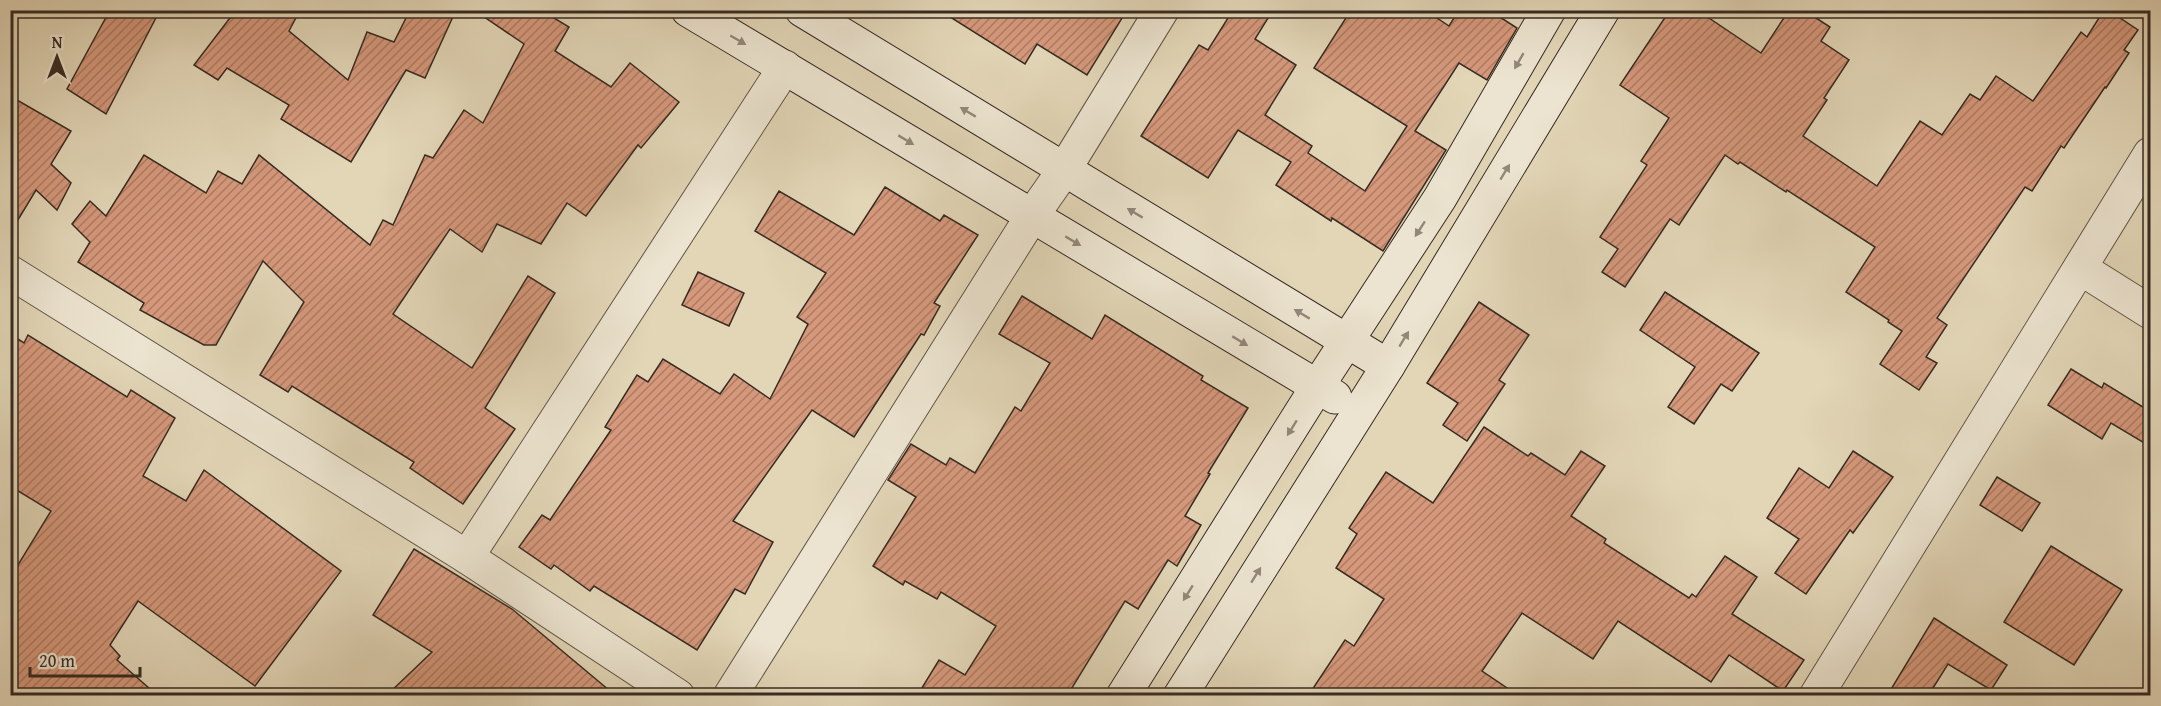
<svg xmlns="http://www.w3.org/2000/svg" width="2161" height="706" font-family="'Gentium Book Plus',serif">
<defs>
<pattern id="building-hatch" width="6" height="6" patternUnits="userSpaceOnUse" patternTransform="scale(1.5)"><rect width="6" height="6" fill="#d5987b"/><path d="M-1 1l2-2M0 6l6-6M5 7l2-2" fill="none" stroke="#ae7c64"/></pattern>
</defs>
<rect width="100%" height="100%" fill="#e2d6b7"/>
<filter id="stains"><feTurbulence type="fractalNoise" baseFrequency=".00333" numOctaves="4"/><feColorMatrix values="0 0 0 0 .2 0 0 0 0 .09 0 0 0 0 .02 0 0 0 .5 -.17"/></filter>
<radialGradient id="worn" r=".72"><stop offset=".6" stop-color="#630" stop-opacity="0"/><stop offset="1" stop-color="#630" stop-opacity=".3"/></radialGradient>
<g fill="url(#building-hatch)" stroke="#372b23" stroke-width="1.5">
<polygon points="110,10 160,10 106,114 67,89"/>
<polygon points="236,10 300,10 289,31 348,80 367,32 394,42 410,10 456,10 425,78 406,70 351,162 281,119 289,105 227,68 218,80 194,65"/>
<polygon points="474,10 541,10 569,27 555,51 611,87 630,63 679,102 641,148 638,145 586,216 567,203 541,244 497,224 482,252 450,229 393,314 472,368 528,276 555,293 485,408 515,429 463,504 410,468 414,462 292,386 288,392 260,375 304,302 263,261 216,345 204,345 140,310 144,303 78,262 90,242 72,224 90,201 106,216 144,155 206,193 218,171 242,184 259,155 370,245 383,220 393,225 425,155 433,158 464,110 483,123 524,44"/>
<polygon points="939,10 1127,10 1087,75 1037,44 1025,64"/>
<polygon points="1233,10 1273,10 1255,39 1296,65 1265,115 1312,146 1308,153 1365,191 1407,126 1314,68 1351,10 1425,10 1449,26 1459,10 1489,10 1517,28 1487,80 1459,63 1415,131 1446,150 1383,251 1332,218 1331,221 1276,185 1291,162 1238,130 1208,178 1141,136 1199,45 1208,50"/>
<polygon points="1670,10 1697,10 1761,53 1789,10 1804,10 1830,27 1821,41 1849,60 1824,98 1827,100 1803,136 1877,186 1920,121 1942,135 1970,94 1980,100 1996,76 2033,101 2081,32 2087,37 2104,10 2108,10 2138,30 2124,50 2129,53 2106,88 2105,87 2064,148 2061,146 2032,191 2025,187 1937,318 1947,325 1926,357 1937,363 1919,390 1880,364 1902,331 1888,322 1889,320 1846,292 1875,247 1787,190 1786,192 1740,162 1738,164 1725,155 1679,225 1670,219 1625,287 1602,272 1618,249 1600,237 1647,165 1641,161 1669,118 1620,85"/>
<polygon points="10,96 71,131 51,164 71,183 57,210 36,190 10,233"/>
<polygon points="885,187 940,221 944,215 978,235 934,303 940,306 924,335 921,334 854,437 812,410 733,521 773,542 745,594 735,589 697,650 594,586 590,591 554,565 551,569 519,547 542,515 550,520 611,430 605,427 637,375 648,382 663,359 720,394 734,374 770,399 808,324 797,317 826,273 755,231 779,191 854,235"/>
<polygon points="698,272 744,293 729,326 682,305"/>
<polygon points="1665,292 1759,353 1732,391 1721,384 1694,424 1668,407 1695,367 1640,330"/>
<polygon points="1022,296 1092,339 1105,315 1203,376 1201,380 1248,408 1208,473 1210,474 1185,516 1201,525 1177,566 1168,560 1138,609 1125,601 1067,696 917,696 939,660 965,675 996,626 941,592 937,599 905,581 903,585 873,566 916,497 888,480 911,444 946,465 950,458 975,473 1015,407 1021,411 1050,363 999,334"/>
<polygon points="1479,302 1529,335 1499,380 1505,384 1467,441 1443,425 1458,403 1427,383"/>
<polygon points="10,334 24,343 28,335 127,397 131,390 175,418 143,476 186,501 204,470 341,571 255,686 138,601 110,645 120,656 117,660 158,696 10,696 10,578 51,511 10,486"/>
<polygon points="2071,369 2102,388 2104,383 2151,412 2151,447 2111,423 2102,439 2048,405"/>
<polygon points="1484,427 1528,456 1531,453 1565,475 1581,451 1605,466 1571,516 1606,539 1604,543 1689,598 1692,594 1696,597 1725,556 1757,577 1732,614 1804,660 1783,691 1729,655 1711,682 1618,621 1593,659 1522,613 1482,671 1519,696 1308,696 1345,640 1354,646 1384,599 1336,568 1357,534 1349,528 1386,472 1433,503"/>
<polygon points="1853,451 1893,477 1853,533 1850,530 1806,594 1775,573 1799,539 1767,518 1799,468 1829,488"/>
<polygon points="1997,477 2040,503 2022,531 1980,505"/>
<polygon points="2051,546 2122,590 2074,665 2004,622"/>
<polygon points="414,549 512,609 616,696 386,696 432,652 373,615"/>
<polygon points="1934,618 2007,665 1991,690 1948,664 1928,696 1887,696"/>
</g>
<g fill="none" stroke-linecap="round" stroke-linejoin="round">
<g stroke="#625648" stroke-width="35">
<g id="street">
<polyline points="2080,268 2150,312"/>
<polyline points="10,272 467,557 678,696"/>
<polyline points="467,557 785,67"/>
<polyline points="730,696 1032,216 1064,170 1162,10"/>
<polyline points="1816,696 2150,154"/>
</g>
</g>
<g stroke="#372b23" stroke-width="35">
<g id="secondary">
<polyline points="688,10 1335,397"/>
<polyline points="802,10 1388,366"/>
<polyline points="1123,696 1317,387 1440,198 1549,10"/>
<polyline points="1180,696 1388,366 1603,10"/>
</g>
</g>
<use href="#street" stroke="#ece4d0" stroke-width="33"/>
<use href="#secondary" stroke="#ece4d0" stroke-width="33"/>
</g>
<defs><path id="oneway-solid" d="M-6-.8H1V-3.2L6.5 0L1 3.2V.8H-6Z" transform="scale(1.5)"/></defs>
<g fill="#92887a">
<use href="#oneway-solid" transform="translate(738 40) rotate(30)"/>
<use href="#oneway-solid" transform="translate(1519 61) rotate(120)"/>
<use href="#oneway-solid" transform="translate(968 112) rotate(-149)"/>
<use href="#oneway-solid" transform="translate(906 140) rotate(31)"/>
<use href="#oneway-solid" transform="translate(1505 172) rotate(-59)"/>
<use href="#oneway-solid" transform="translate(1135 213) rotate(-149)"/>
<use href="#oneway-solid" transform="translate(1420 229) rotate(123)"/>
<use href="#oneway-solid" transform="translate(1073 241) rotate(31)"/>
<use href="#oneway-solid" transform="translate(1302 314) rotate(-149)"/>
<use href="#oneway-solid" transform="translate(1404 339) rotate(-59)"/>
<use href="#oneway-solid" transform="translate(1240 341) rotate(31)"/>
<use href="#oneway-solid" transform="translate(1292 428) rotate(122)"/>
<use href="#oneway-solid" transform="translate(1256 575) rotate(-58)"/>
<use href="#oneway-solid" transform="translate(1188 593) rotate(122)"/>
</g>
<rect width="2161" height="706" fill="none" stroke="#e2d6b7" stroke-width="36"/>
<rect x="12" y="12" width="2137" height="682" fill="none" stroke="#372b23" stroke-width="3"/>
<rect x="18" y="18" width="2125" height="670" fill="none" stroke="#372b23" stroke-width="1.5"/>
<g transform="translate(57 57)" stroke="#ece4d0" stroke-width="4.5" paint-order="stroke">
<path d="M0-4.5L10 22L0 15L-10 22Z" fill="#372b23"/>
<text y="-9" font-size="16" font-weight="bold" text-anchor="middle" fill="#372b23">N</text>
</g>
<path d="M30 667v9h110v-9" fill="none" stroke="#372b23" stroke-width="3"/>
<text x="39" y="667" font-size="18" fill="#372b23" stroke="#ece4d0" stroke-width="4.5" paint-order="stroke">20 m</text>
<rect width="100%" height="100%" filter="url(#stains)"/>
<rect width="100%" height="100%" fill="url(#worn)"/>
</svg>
